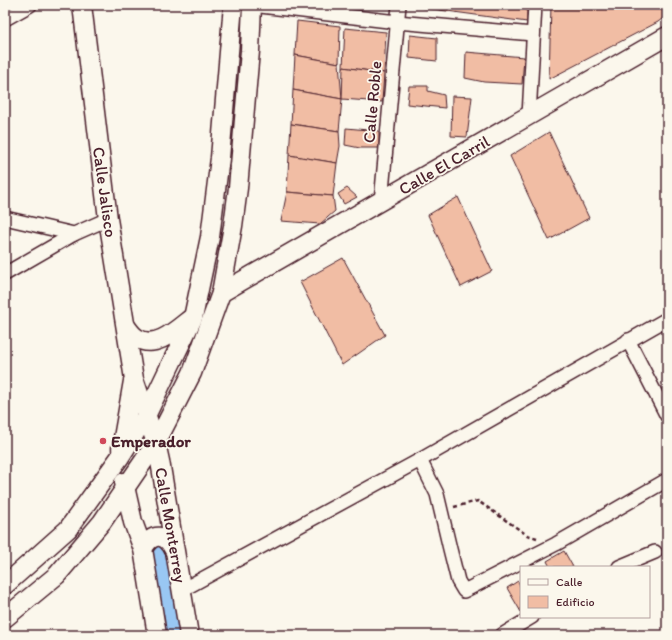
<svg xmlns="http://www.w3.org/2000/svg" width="672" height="640" font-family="Itim,sans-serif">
<rect width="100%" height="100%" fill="#fbf7ec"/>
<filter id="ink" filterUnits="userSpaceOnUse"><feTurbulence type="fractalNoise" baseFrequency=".025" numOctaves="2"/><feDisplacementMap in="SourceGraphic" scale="8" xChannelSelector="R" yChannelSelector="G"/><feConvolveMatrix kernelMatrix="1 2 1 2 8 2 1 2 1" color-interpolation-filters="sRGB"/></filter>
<g filter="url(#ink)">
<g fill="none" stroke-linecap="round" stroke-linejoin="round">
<polyline stroke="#99c7f3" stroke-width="16" points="158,549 173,635"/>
</g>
<g fill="#f1bda4" stroke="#4a1f2b">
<polygon points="410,5 527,5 527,22 410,6"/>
<polygon points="551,5 667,5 667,15 658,22 549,79"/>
<polygon points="297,21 340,26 339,63 295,55"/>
<polygon points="345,28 386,32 384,73 343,67"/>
<polygon points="410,35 437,38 437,61 409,58"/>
<polygon points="466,52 524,57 522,84 484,82 465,78"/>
<polygon points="295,55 339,63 342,99 293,90"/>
<polygon points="343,67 384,73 382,102 342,99"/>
<polygon points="409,86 428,86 428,91 444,95 445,108 407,104"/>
<polygon points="293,90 342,99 339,131 291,124"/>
<polygon points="452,96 472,97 467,137 451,136"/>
<polygon points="291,124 339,131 340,146 337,163 289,155"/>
<polygon points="346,128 379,131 379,148 360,148 345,145"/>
<polygon points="549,132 589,218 549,240 510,156"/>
<polygon points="289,155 337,163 333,196 287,192"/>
<polygon points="347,188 357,197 344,204 338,194"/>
<polygon points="287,192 333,196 335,211 320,224 281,221"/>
<polygon points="458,197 492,271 461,287 428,215"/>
<polygon points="343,258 385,335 342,365 300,282"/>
<polygon points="564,551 573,567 550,567 547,561"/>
<polygon points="518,581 521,588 521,612 507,588"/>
</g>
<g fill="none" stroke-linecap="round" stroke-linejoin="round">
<g stroke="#4a1f2b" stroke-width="16">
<g id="street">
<polyline points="252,5 397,22 533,34"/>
<polyline points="5,19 30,5"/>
<polyline points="529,116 535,5"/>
<polyline points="381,202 399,5"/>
<polyline points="5,218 74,234 108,219"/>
<polyline points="5,274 74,234"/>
<polyline points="628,340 667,416"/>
<polyline points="420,460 437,494 450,549 458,581 464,591 556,544 667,480"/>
<polyline points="619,567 655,552"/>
<polyline points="182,590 420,460 667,319"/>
<polyline points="502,635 532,617"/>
</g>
</g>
<g stroke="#4a1f2b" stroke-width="21">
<g id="secondary">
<polyline points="82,5 108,219 134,379 156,443 160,461 189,635"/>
<polyline points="221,293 667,36"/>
<path d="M126,326C129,330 132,335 137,338C155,350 176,330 190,319"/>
<polyline points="121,449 133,381"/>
<polyline points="124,482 133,522 143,549 157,635"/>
<path d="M143,549C152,532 166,533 174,550"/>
<polyline points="5,585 68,529 120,457 146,416 193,318 210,237 220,158 233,5"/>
<polyline points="5,618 57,575 102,522 156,443 192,373 221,293 233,226 238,188 250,51 252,5"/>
</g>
</g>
<polyline stroke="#4a1f2b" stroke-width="2.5" stroke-dasharray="4 3" stroke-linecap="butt" points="454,507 478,501 527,535 537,538"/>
<use href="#street" stroke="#fbf7ec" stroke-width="13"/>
<use href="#secondary" stroke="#fbf7ec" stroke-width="18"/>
</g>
</g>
<circle fill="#d1495b" stroke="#fbf7ec" stroke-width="1.5" cx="103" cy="441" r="4"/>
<g text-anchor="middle" stroke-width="3.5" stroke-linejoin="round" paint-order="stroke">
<g font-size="17" fill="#4a1f2b" stroke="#fbf7ec">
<text transform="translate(372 102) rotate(-85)" y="6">Calle Roble</text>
<text transform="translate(444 165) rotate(-30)" y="6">Calle El Carril</text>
<text transform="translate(105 192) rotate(82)" y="6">Calle Jalisco</text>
<text transform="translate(171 525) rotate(80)" y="6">Calle Monterrey</text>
</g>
<g font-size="17" font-weight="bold" fill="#4a1f2b" stroke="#fbf7ec" text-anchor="start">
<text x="111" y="447">Emperador</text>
</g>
</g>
<rect width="672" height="640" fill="none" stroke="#fbf7ec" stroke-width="20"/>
<rect x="10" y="10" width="652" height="620" fill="none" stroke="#4a1f2b" stroke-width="1.5" filter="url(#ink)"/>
<rect x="520" y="566" width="130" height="52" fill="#fbf7ec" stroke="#b4a19f"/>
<rect x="528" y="579" width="20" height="6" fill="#fbf7ec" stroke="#b4a19f"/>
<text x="556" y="586" font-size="12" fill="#4a1f2b">Calle</text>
<rect x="528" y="596" width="20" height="12" fill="#f1bda4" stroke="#b4a19f"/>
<text x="556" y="606" font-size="12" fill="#4a1f2b">Edificio</text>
</svg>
